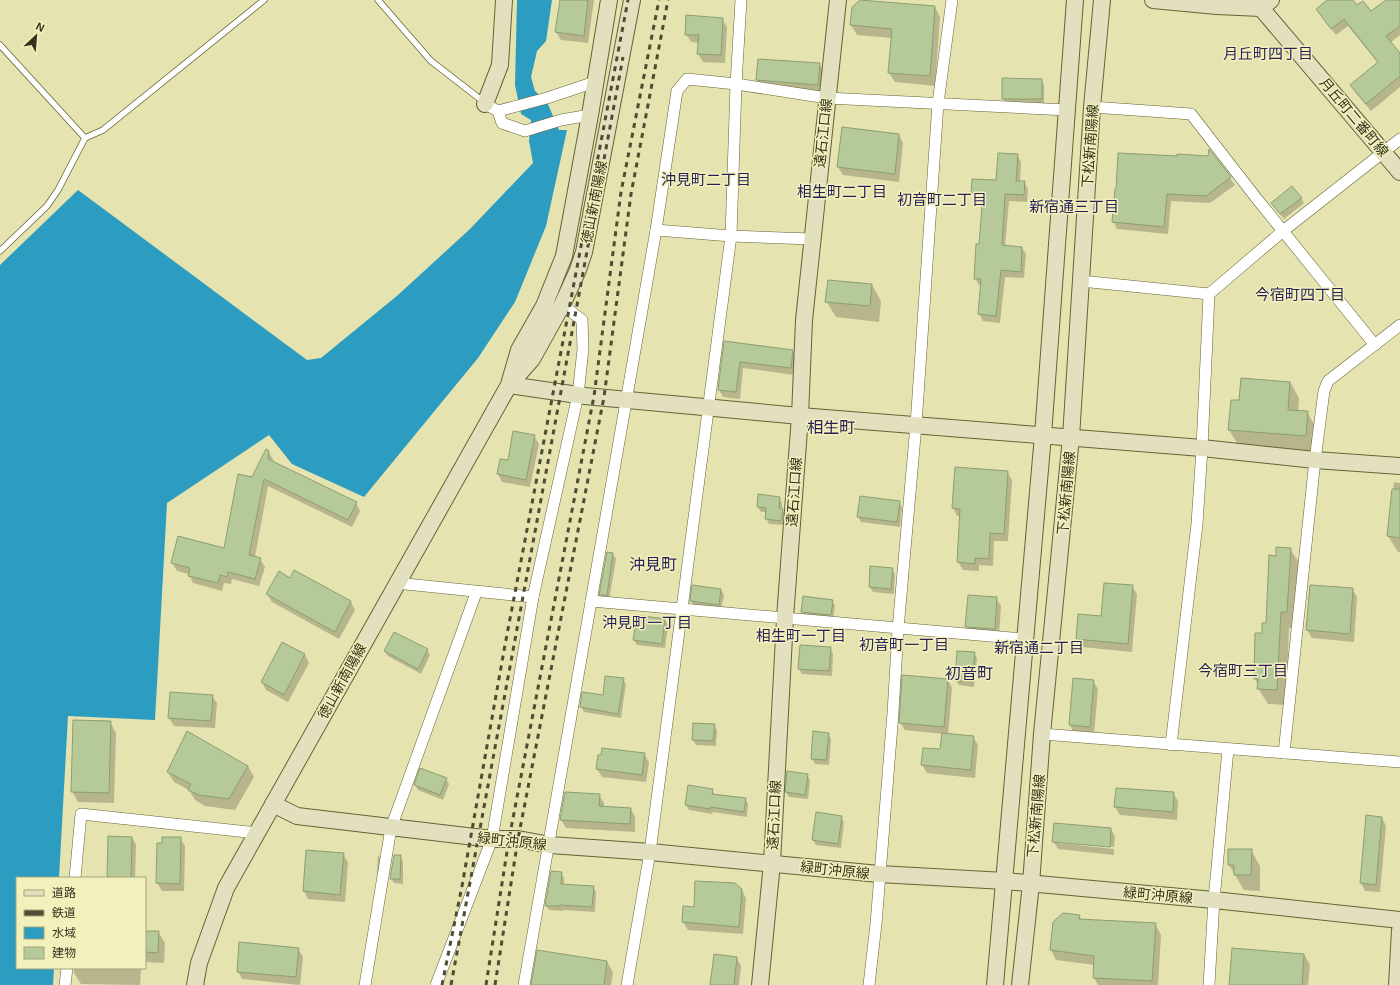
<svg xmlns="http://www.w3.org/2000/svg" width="1400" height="985" font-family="Helvetica,'Noto Sans JP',sans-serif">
<rect width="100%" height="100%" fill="#e5e3af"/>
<polygon fill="#2c9cc1" points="517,0 552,0 546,41 537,51 531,77 535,91 547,102 559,130 567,130 546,226 515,302 478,358 364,497 292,464 269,435 167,503 155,720 68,716 59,878 17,878 17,968 54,968 53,985 0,985 0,265 78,190 307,360 321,358 398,295 470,229 533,163 529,141 531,120 521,114 515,85"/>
<g fill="#0003">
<polygon points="561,0 594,0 588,43 561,40 556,32"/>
<polygon points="1329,0 1352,0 1357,7 1371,13 1387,0 1400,0 1400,35 1391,42 1400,54 1400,87 1371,111 1355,92 1351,85 1378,63 1348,26 1336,35 1321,16 1317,9"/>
<polygon points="935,7 940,17 935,86 895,82 889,73 892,38 857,35 851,25"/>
<polygon points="722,19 727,27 725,63 703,62 698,54 699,43 691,42 686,34"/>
<polygon points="819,64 824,72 822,93 762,88 757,80"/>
<polygon points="1042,80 1044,85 1044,104 1006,104 1003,99"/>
<polygon points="899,135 903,143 899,182 843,175 838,167"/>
<polygon points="1017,155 1021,162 1020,182 1024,182 1028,189 1027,202 1009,201 1005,247 1022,248 1026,254 1024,278 1005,277 1000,323 983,321 979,314 982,285 979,285 975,278 980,245 983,200 976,200 972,193 997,181"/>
<polygon points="1230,178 1235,185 1210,203 1171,201 1168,234 1117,229 1113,221 1116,190"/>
<polygon points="1301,198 1304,203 1284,219 1275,208"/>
<polygon points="872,285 881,301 879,322 836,317 826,301"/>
<polygon points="725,342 792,351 797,358 795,375 743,368 740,399 723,397 719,390"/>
<polygon points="1290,382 1299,398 1298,412 1307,412 1316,428 1314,452 1239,446 1229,430 1232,401 1240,402"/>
<polygon points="534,436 539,444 530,487 502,482 498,474"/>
<polygon points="268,451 273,459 273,462 356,503 360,511 352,527 268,486 255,557 260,559 265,567 259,586 232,579 231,584 224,583 222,591 193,583 189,574 177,571 172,563 224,549 253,478"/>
<polygon points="1007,472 1012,480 1008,541 994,541 993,566 979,565 979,571 963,570 958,562 961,516 957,516 953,508"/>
<polygon points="1394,482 1400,483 1400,552 1398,552 1388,536"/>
<polygon points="779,498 782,503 782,509 785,515 784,525 769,524 766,518 767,512 761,512 758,507"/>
<polygon points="899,502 902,507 900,527 861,522 858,517"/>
<polygon points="1290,549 1300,564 1296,628 1289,628 1286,705 1268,704 1258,688 1259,685 1255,679 1263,634 1267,624 1277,557"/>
<polygon points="613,554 616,559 609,600 603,600 600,595"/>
<polygon points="892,569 895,574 894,594 873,592 870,587"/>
<polygon points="290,579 351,602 355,610 339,639 272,602 267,594"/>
<polygon points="1132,586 1137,594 1132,652 1082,647 1077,639"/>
<polygon points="1311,586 1352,589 1357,597 1354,642 1312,638 1307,630"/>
<polygon points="721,590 724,595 721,610 694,606 691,601"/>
<polygon points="804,598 832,601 835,606 833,620 805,617 802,612"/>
<polygon points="996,598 1001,606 999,637 971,635 966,627"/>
<polygon points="665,620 668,625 665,648 637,645 634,640"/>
<polygon points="282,643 305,655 309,663 288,702 266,690 262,682"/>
<polygon points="830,648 833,654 832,676 802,674 799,669"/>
<polygon points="427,650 430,655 421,674 388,656 385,651"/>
<polygon points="974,653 977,658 974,687 959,685 956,680"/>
<polygon points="623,679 626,684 621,718 584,712 581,707 583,693 604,696"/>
<polygon points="948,680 952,688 948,735 973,737 978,745 975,778 927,773 922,765 924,749 941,750 943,734 905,730 900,722"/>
<polygon points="1074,680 1093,681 1098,689 1094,735 1074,733 1070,725"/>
<polygon points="212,696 217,703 215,728 174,726 169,718"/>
<polygon points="110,722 116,733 114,803 78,802 72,791"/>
<polygon points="714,725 717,730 716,746 696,745 693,740"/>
<polygon points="828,734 831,739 829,765 815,764 812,758"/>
<polygon points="644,754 649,762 646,782 602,777 597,769"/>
<polygon points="248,766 254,777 235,810 205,806 195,800 189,790 174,782 168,772"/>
<polygon points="807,775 810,780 808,799 789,797 786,792"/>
<polygon points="446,779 449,784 443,800 418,790 415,785"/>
<polygon points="712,790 715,795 745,799 748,804 747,817 713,812 712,814 689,810 686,805"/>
<polygon points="1173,793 1178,801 1177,820 1120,815 1115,807"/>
<polygon points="599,795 604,803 604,807 631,809 635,817 635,832 566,828 561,820"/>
<polygon points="841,817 844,822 841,848 816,845 813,840"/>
<polygon points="1382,818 1386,826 1380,892 1365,891 1361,883"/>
<polygon points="1111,829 1115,837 1114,847 1057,841 1057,843 1114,849 1114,855 1058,849 1053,841"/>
<polygon points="132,837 136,845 135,878 109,878 108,877"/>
<polygon points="180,838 185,846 184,891 162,891 157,883 163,844"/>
<polygon points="1251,850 1260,866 1260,891 1244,890 1229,865"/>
<polygon points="343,854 348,862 345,902 308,899 304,891"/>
<polygon points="378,855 382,860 379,877 377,873"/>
<polygon points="400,856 403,861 403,884 394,883 391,878"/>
<polygon points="561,873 564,878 564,885 593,887 596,892 595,912 563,910 563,911 549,910 546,905"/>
<polygon points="741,889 746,898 743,934 688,930 683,922 695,908"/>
<polygon points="1079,916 1082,920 1155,924 1161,935 1158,985 1098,985 1094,978 1095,965 1056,960 1051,950 1054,923"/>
<polygon points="145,932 158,932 165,943 164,963 145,962"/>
<polygon points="298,949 303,957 300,985 242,979 238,971"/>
<polygon points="1304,954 1310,965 1308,985 1230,985"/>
<polygon points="737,958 741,966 739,985 711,985"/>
<polygon points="607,962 613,972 611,985 532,985"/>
<polygon points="74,968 141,968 140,985 81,984 74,973"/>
</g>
<g fill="#b6c999" stroke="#8c9e71">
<polygon points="560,0 588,0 584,36 555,32"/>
<polygon points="860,0 935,6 930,76 888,73 892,29 850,25 852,7"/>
<polygon points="1327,0 1353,0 1357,5 1363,1 1371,11 1386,0 1400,0 1400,26 1386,36 1400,53 1400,76 1366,104 1350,85 1378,62 1344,19 1331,29 1316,9"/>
<polygon points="686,15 723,18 721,55 697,54 699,35 685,35"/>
<polygon points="758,59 820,63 818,85 756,80"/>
<polygon points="1002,78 1042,79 1042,99 1002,99"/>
<polygon points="842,127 899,134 895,174 837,167"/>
<polygon points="1209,149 1231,177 1206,196 1167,194 1164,227 1112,222 1115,189 1116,189 1118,153 1177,156 1177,154 1208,156"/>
<polygon points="998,153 1018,154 1016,181 1025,181 1024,195 1005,194 1002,245 1022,247 1021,272 1001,270 996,316 978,314 981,279 974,279 976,244 979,244 983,194 971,193 972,179 996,180"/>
<polygon points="1292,186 1302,198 1280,214 1271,203"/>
<polygon points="828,280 872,284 870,306 825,302"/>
<polygon points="724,341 793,350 791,368 740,362 736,392 718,390"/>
<polygon points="1241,378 1290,382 1288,410 1308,411 1306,436 1228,430 1231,400 1239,400"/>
<polygon points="513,431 535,435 526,480 497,474 500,459 508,460"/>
<polygon points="266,449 269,451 268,459 357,502 348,520 264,479 249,555 261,558 255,579 228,572 227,577 220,575 218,583 188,576 190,568 171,563 178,536 224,548 238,474 252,477"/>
<polygon points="955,467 1008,471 1004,534 990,533 989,559 975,558 975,564 957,562 960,509 952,508"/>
<polygon points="1392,489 1400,489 1400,538 1387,536"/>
<polygon points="758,494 780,497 779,508 783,509 781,521 765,519 766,508 757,507"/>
<polygon points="860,496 900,501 897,522 857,517"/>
<polygon points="1276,547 1291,548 1287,612 1281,612 1277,690 1257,689 1258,679 1254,679 1255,633 1262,633 1262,623 1266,623 1269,555 1276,556"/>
<polygon points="607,552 613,553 607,595 599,595"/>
<polygon points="870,566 893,568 891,589 869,587"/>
<polygon points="294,570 351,601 335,632 266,594 279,571 290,578"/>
<polygon points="1104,583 1133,585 1128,644 1076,639 1078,614 1101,616"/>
<polygon points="692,585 721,589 719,605 690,601"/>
<polygon points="1310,585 1353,588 1350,634 1306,630"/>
<polygon points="968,595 997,597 995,629 965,627"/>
<polygon points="803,596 833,600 831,615 801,612"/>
<polygon points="637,615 665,619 662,644 633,640"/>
<polygon points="394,632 428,649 418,669 384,651"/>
<polygon points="282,642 305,654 284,695 261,682"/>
<polygon points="800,645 831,647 829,671 798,669"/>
<polygon points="957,651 975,652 972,682 955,681"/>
<polygon points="902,675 948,679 944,727 899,723"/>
<polygon points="605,676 624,678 618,714 580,707 582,692 603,695"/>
<polygon points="1073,678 1094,680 1090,727 1069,725"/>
<polygon points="170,692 213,695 211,721 168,718"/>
<polygon points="73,720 111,721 109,793 71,792"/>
<polygon points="693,723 715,724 713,741 692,740"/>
<polygon points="187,731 248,766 229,799 199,795 188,790 191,784 167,772"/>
<polygon points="813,731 829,733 826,760 811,759"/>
<polygon points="942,733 974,736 971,770 921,765 923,748 940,749"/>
<polygon points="602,748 645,753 642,775 596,769 598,755 601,755"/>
<polygon points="420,768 447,778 440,795 414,785"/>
<polygon points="787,771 808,774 805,795 785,792"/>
<polygon points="688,785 713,789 712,794 746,798 744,812 710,807 710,809 685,805"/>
<polygon points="1116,788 1174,792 1173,812 1114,807"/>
<polygon points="565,792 600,794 599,806 631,808 630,824 560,820"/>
<polygon points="816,812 842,816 838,844 812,840"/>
<polygon points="1366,815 1382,817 1376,885 1360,883"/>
<polygon points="1054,823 1111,828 1110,847 1052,842"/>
<polygon points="108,836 132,837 131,878 107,877"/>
<polygon points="162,837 181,837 180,884 156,883 157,843 162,843"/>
<polygon points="1228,849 1252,849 1251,875 1234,875 1234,865 1228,865"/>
<polygon points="306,850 344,853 340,895 303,891"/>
<polygon points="394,855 401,855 400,879 390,879"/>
<polygon points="551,871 562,872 561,884 594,886 592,907 560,905 560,906 545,906"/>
<polygon points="695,881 735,883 742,889 739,927 682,922 683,906 694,907"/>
<polygon points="1063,913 1080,915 1079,919 1156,923 1152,981 1093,978 1094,956 1050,950 1053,922"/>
<polygon points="145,931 159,931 158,953 145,952"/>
<polygon points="239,942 299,948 296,977 237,972"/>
<polygon points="1232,948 1304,954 1302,985 1229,985"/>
<polygon points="537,950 607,961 604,985 531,985"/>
<polygon points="714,954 737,957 734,985 710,985"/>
</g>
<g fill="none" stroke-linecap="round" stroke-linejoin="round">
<g stroke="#666334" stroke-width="7">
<g id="lane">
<polyline points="378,0 431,61 484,102"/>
<polyline points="0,45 85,138"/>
<polyline points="0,251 47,206 58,190 85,138 103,130 264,0"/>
</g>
</g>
<g stroke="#666334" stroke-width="12">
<g id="street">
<polyline points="485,104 498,111 547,98 595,82"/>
<polyline points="1092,107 1191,114 1257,199 1375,345"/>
<polyline points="498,111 502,123 525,131 561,120 590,115"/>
<polyline points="656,230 731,236 812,239"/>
<polyline points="1081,281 1209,294 1283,231 1400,139"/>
<polyline points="396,583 533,597"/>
<polyline points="591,601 1024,639"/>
<polyline points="1042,734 1400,762"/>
<polyline points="1171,745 1197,524 1202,448 1209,294"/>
<polyline points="1284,753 1315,460 1324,391 1328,381 1400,325"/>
<polyline points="75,878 81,814 257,833"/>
<polyline points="65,985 67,968"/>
<polyline points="365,985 391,828 476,593"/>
<polyline points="436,985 492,839 533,597 578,395 583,349 582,320 562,305"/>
<polyline points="524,985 656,230 677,91 687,79 736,84 827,98 1067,110"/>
<polyline points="627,985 650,852 731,236 736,84 741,0"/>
<polyline points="869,985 876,924 893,713 898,629 916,425 938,103 952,0"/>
<polyline points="1209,985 1214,900 1228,749"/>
</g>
</g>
<g stroke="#666334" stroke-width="18">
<g id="secondary">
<polyline points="1153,0 1217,6 1261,8 1271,0"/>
<polyline points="1261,8 1400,172"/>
<polyline points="485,104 500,65 504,0"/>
<polyline points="510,381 519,350 544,306 564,256 590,115 609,0"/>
<polyline points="509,385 585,396 800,416 1202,448 1315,460 1400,466"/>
<polyline points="273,804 297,816 492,839 518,839 550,845 650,852 879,874 1005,881 1214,900 1400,920"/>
<polyline points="195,985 199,963 226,888 509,385 532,359 562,305 578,270 584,252 632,0"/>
<polyline points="760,985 772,863 785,618 800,416 804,320 838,0"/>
<polyline points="995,985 1043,435 1075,0"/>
<polyline points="1020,985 1031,884 1042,734 1071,437 1092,107 1102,0"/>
<polyline points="1397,985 1400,930"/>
</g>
</g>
<use href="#lane" stroke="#fff" stroke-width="5.5"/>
<use href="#street" stroke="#fff" stroke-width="11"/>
<use href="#secondary" stroke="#e2e0bf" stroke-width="16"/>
<g stroke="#4e4d33" stroke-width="3" stroke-dasharray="5 5" stroke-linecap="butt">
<polyline points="442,985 462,886 505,645 628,0"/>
<polyline points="451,985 623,57"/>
<polyline points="486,985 509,839 594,396 621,192 659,0"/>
<polyline points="495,985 518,839 604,397 631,194 668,0"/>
</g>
</g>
<g text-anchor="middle" stroke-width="3" stroke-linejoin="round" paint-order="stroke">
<g font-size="14" fill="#33321d" stroke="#f2f0bb">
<text transform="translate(1354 117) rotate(50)" y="5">月丘町二番町線</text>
<text transform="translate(823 133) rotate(-84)" y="5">遠石江口線</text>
<text transform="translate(1090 146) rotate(-86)" y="5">下松新南陽線</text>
<text transform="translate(594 202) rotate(-79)" y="5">徳山新南陽線</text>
<text transform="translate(794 492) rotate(-86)" y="5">遠石江口線</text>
<text transform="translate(1066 493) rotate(-85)" y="5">下松新南陽線</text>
<text transform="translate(342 681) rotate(-61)" y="5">徳山新南陽線</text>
<text transform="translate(774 815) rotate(-87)" y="5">遠石江口線</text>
<text transform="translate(1036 816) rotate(-85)" y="5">下松新南陽線</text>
<text transform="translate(512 841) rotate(6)" y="5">緑町沖原線</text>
<text transform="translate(835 870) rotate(6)" y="5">緑町沖原線</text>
<text transform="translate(1158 895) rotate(5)" y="5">緑町沖原線</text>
</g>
<g font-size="15" fill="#281f59" stroke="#f2f0bb">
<text x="1268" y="59">月丘町四丁目</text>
<text x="706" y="185">沖見町二丁目</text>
<text x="842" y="197">相生町二丁目</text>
<text x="942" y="205">初音町二丁目</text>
<text x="1074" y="212">新宿通三丁目</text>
<text x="1300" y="300">今宿町四丁目</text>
<text x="647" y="628">沖見町一丁目</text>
<text x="801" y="641">相生町一丁目</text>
<text x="904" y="650">初音町一丁目</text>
<text x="1039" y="653">新宿通二丁目</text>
<text x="1243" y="676">今宿町三丁目</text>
</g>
<g font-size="16" fill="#281f59" stroke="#f2f0bb">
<text x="831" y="433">相生町</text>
<text x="653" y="570">沖見町</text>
<text x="969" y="679">初音町</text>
</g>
</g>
<rect x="16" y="877" width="130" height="92" fill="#f2f0bb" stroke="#a6a47c"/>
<rect x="24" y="890" width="20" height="6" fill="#e2e0bf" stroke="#a6a47c"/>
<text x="52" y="897" font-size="12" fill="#33321d">道路</text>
<rect x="24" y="910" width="20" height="6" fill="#4e4d33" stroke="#a6a47c"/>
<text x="52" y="917" font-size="12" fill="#33321d">鉄道</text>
<rect x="24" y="927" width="20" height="12" fill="#2c9cc1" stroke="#a6a47c"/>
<text x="52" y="937" font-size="12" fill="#33321d">水域</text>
<rect x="24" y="947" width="20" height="12" fill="#b6c999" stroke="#a6a47c"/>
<text x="52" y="957" font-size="12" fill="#33321d">建物</text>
<g transform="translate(36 36) rotate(26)" stroke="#f2f0bb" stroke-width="3" paint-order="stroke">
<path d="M0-3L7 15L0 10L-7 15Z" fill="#33321d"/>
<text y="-6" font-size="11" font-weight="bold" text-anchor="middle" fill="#33321d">N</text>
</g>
</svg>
